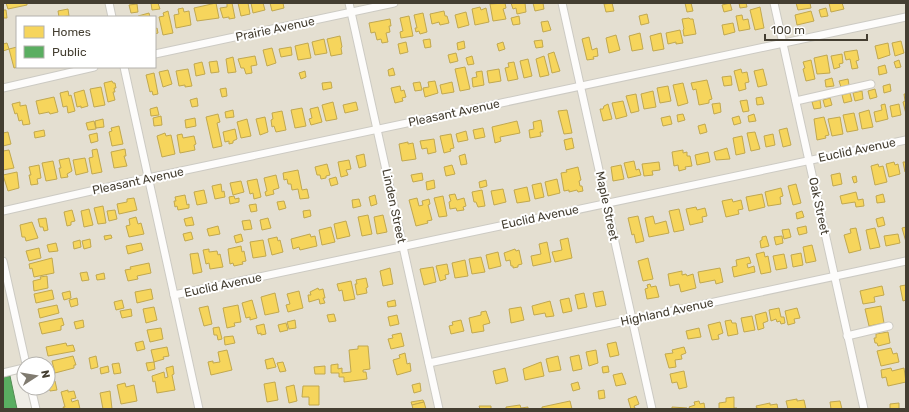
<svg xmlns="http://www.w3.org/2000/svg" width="909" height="412" font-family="Rubik,sans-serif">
<rect width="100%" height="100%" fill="#efede5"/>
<g fill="#e4dfd1">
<polygon points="3,3 106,3 109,17 17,17 17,67 121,67 146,176 3,208"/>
<polygon points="111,3 346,3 374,128 150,175 125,67 155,67 155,17 114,17"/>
<polygon points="351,3 906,3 906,259 837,273 785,40 378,126"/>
<polygon points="782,45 863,409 203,409 188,352 150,180"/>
<polygon points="146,181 197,409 38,409 34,388 48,388 48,364 28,364 3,249 3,214"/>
<polygon points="906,264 906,409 867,409 837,278"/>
<polygon points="3,272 24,365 3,370"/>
</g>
<g fill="#f6d55c" stroke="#c1a84f">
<polygon points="6,3 27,3 27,5 8,9"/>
<polygon points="151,3 158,3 160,9 152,10"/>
<polygon points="216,3 219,18 197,21 194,8"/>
<polygon points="227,3 232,3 235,18 229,19 229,17 223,18 220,8 227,7"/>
<polygon points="238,3 248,3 250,14 241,16"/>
<polygon points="251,3 263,3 265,10 253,13"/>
<polygon points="270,3 283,3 284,8 272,11"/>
<polygon points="505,3 506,8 503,9 506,19 493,21 490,4"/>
<polygon points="511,3 525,3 526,12 517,14 516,8 513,9"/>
<polygon points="533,3 543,3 544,9 535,11"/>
<polygon points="612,3 614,11 606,12 604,4"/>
<polygon points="685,3 691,3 693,11 687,12"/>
<polygon points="730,3 732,10 724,12 722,5"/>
<polygon points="739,3 746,3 747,7 740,8"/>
<polygon points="796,3 810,3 811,8 798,10"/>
<polygon points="829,3 842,3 844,9 831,12"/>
<polygon points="137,4 138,12 131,13 129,5"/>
<polygon points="480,7 481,10 486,8 489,22 475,25 472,9"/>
<polygon points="760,7 764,28 755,30 750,10"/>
<polygon points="183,8 184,12 189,11 191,25 176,28 174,15 179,14 178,9"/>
<polygon points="826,8 828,16 821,17 819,10"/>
<polygon points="68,9 69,16 59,17 58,11"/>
<polygon points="3,10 6,10 7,18 3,18"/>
<polygon points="168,11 173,33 163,35 159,17 164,16 163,13"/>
<polygon points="444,11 445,16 447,16 449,23 440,25 439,22 432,24 430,14"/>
<polygon points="811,11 814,21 797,25 795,15"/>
<polygon points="466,12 469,25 458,28 455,15"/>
<polygon points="149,13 150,17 138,17 138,16"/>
<polygon points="423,13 427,32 420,34 419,31 416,32 415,28 417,28 414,15"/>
<polygon points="647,14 649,23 641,25 639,16"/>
<polygon points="742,15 743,20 748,19 750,29 739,31 736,16"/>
<polygon points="409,16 413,36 401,38 400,32 403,31 400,18"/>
<polygon points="519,16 520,24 513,25 511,18"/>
<polygon points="689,18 690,19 693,19 696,34 684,36 683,30 684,29 682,19"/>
<polygon points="390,19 391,26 389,26 390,32 386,33 388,42 382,43 381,39 377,40 375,32 371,33 369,23"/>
<polygon points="548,21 551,30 543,32 541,22"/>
<polygon points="733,23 735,32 724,35 722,25"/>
<polygon points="157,28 158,33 155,34 155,37 155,29"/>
<polygon points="680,30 683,43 676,44 676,42 668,44 666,33"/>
<polygon points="640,33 643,49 632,51 629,36"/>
<polygon points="661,33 664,49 653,51 650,36"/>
<polygon points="616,35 620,50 609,53 606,38"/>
<polygon points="340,36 342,47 341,48 342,54 331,56 327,39"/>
<polygon points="589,37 592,50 597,48 598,56 593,57 594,59 587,60 582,39"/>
<polygon points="324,39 327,53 315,55 312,42"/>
<polygon points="430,39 431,47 425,48 423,40"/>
<polygon points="542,40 543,47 536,48 534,41"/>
<polygon points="464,41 465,48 458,50 457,43"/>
<polygon points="901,41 904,53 895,56 892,43"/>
<polygon points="406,42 408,52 400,54 398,44"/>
<polygon points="503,42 505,49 499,51 497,44"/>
<polygon points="7,43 9,49 3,51 3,44"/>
<polygon points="308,43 311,58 298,60 295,46"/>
<polygon points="888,43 890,55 878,59 875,46"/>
<polygon points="17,47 18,67 14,68 9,49"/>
<polygon points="291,47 292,55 281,57 279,49"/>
<polygon points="272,48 276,63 267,66 263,50"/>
<polygon points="857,50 859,60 856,61 858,68 852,69 850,59 846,60 844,52"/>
<polygon points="554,52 560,71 552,73 548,54"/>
<polygon points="456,53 458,61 450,63 448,55"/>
<polygon points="842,54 843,63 839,64 840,67 834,69 831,56"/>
<polygon points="827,55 830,73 817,74 814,58"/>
<polygon points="255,56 257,65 251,66 252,73 246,74 244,68 241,68 238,59"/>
<polygon points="472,56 474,64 468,65 466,58"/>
<polygon points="544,56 549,75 540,77 536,59"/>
<polygon points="233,57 236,72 228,73 226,59"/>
<polygon points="528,59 532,76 524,78 520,61"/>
<polygon points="811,60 815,79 806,81 803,69 805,68 803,62"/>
<polygon points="899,60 901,67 896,68 894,62"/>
<polygon points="217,61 219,72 211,73 209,62"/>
<polygon points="202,62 205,74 196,76 194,64"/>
<polygon points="514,62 518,79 508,81 505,68 509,67 508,63"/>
<polygon points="885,65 887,73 879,75 878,67"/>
<polygon points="465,67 470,89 460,91 455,69"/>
<polygon points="393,68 395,75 389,76 388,70"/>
<polygon points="188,69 192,86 185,87 185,85 179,86 176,71"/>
<polygon points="499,69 501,81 489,83 487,71"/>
<polygon points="741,69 742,73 747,72 749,82 745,83 746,89 739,91 734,71"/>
<polygon points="763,69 767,85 758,87 754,71"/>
<polygon points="168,70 172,84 163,87 159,72"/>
<polygon points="305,71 306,77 301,79 299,73"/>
<polygon points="482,71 484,85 473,87 472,78 477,77 476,72"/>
<polygon points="154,73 158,94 153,95 152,91 150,92 146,75"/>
<polygon points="731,76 732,85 724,86 722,77"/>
<polygon points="832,78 834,86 826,87 825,80"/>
<polygon points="848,79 849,85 841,87 839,81"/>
<polygon points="707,80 712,99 709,100 709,103 699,105 696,89 693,90 691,83"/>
<polygon points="112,81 113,83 115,83 116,88 114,88 115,92 113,92 115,100 108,102 104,83"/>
<polygon points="435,81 438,93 425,97 423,88 429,87 428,82"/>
<polygon points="331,82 332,88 323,90 322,83"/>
<polygon points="420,82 422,90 415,91 413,83"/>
<polygon points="452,82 454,92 442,94 440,85"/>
<polygon points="683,83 688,103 678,106 673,85"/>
<polygon points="890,84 891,91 884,93 883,86"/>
<polygon points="400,86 401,91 404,90 406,97 402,98 403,101 395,103 391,88"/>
<polygon points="668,86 671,101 660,103 657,88"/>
<polygon points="101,87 105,105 94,107 90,89"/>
<polygon points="226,88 227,96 222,97 220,89"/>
<polygon points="875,89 877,97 870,99 868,91"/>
<polygon points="84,90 88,106 81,108 81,106 77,107 74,93"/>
<polygon points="68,91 69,96 71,95 75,111 68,113 67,106 63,107 60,93"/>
<polygon points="653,91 656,107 644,109 641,94"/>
<polygon points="862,91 863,99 855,101 853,93"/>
<polygon points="850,93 852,101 844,103 842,95"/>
<polygon points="636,94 639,111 631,113 626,96"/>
<polygon points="904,94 906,94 906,114 903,102 905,101"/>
<polygon points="54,97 58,112 50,114 49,112 39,114 36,101"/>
<polygon points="762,97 764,104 757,105 756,98"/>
<polygon points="197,98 198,106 192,107 190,100"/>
<polygon points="830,98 832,105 825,107 823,100"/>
<polygon points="747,100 749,111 743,112 740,101"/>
<polygon points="820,100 821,108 814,109 812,102"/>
<polygon points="623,101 627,116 616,119 612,103"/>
<polygon points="20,102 20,106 26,105 30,124 23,125 22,120 19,121 17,113 15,114 12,104"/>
<polygon points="333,102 337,119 326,121 322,105"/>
<polygon points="356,102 358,110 345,113 343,105"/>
<polygon points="720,103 721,112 714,114 712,104"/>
<polygon points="608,104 612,119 603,121 600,109 603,109 604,106"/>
<polygon points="885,104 888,119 876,122 874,112 882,110 881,105"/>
<polygon points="899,104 901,115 892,117 890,106"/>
<polygon points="157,107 159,115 151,116 150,109"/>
<polygon points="318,107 322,122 311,125 309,119 312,118 310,109"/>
<polygon points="302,108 306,126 295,128 291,110"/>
<polygon points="233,110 234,117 226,118 225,112"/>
<polygon points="567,110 572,133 564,134 558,111"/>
<polygon points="869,110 873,127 862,129 859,113"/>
<polygon points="282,111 286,130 276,132 274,126 272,127 271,120 273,119 272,113"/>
<polygon points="854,113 858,130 847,132 843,115"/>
<polygon points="218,114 220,122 217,123 222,146 213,148 206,117"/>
<polygon points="683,114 685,120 678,122 677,115"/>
<polygon points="754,114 756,121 749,122 748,116"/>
<polygon points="161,116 162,125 154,126 153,118"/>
<polygon points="670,116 672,124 663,126 661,118"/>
<polygon points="739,116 741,123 734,125 732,118"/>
<polygon points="265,117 268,132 260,135 256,119"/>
<polygon points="824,117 829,135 825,136 826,138 817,140 814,119"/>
<polygon points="840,117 843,134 832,136 828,119"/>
<polygon points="195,118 196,126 186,128 185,120"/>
<polygon points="103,119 104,127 96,128 95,121"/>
<polygon points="247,119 251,136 241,138 237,122"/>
<polygon points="541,120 543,132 540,132 541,136 530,138 529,130 534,129 533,122"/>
<polygon points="94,121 96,129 88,130 86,123"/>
<polygon points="517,121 520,133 500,137 501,141 495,143 492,127"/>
<polygon points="705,124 707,132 700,134 698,126"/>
<polygon points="119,126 123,144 112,146 109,132 112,131 111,128"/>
<polygon points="483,128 485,137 475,139 473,130"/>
<polygon points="787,128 791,145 783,147 779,130"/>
<polygon points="235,129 237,139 233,141 233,143 229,144 229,141 225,142 223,132"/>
<polygon points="44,130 45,136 35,138 34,132"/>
<polygon points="466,131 468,140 458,142 456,134"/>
<polygon points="8,132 11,144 3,146 3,133"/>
<polygon points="755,132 760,149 751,151 747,133"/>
<polygon points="97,133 98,141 91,143 89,135"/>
<polygon points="165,133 166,136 171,135 175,154 162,157 157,136"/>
<polygon points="182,134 183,138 194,136 196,144 194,145 195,150 180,153 177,135"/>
<polygon points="451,134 454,148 450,149 451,151 444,153 440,136"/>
<polygon points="773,134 775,145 766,147 764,136"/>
<polygon points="742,136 745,153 736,155 733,138"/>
<polygon points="572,138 574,148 566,150 564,140"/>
<polygon points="434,139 436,152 428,154 427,148 422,149 420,141"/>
<polygon points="408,142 408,144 413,143 416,159 402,161 399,144"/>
<polygon points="727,148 730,159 716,160 714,152"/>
<polygon points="97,149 102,172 92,174 89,158 93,157 92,150"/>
<polygon points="125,149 126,156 124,156 127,166 114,168 111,152"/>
<polygon points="9,150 14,168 3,170 3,151"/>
<polygon points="683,150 683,153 687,152 687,156 690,156 692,166 685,167 686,169 679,171 678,165 674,166 672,152"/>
<polygon points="708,152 710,162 697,165 695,155"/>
<polygon points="364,154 366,166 359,168 356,156"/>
<polygon points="465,154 467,164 461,165 459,156"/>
<polygon points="69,158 72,171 67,174 68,177 61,178 59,168 61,168 59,160"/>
<polygon points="85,158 88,172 76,175 73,160"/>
<polygon points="349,160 351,169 346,170 348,175 341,177 338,162"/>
<polygon points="53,161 57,179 46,181 42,163"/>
<polygon points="634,161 636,170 639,169 641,175 628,178 624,163"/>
<polygon points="659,162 660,170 652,171 653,175 644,176 642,164"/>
<polygon points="894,162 895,165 898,164 900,174 889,177 886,164"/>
<polygon points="903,162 906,162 906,172 905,172"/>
<polygon points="327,164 330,175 326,176 326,178 321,179 320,175 317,175 315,167"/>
<polygon points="878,164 879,167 883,166 887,182 875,185 871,166"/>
<polygon points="39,165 41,178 37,179 38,184 31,185 29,175 31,175 29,167"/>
<polygon points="452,165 455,174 446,176 444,167"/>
<polygon points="621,165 624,179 613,181 611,167"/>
<polygon points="578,167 581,180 579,181 580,186 582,186 583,191 578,192 577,190 569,192 569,190 564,191 561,173 567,172 566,170"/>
<polygon points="298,170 302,190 307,189 309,198 300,199 298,189 292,190 291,184 288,184 287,179 284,180 283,173"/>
<polygon points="17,172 19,188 8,191 3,175"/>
<polygon points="422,173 423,180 413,182 411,175"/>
<polygon points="840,173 842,184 833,186 831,175"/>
<polygon points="276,175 279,188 273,190 274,194 266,196 265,192 267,191 264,178"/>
<polygon points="856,176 857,182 854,183 852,177"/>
<polygon points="336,177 338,184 331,186 329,179"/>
<polygon points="257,179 261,197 254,199 253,193 250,194 247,181"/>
<polygon points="557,179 560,193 548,196 545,182"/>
<polygon points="434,180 435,188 427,190 426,182"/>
<polygon points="486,180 487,186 480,188 479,182"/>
<polygon points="241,181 244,192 233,195 230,183"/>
<polygon points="541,183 544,197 535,199 532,185"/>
<polygon points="221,184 222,192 224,191 225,197 215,199 212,186"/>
<polygon points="796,184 801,203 793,205 788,186"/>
<polygon points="527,187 530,201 517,203 514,190"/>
<polygon points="781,188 783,196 780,197 781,204 768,206 765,192"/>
<polygon points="503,189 506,202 494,205 491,191"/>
<polygon points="204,190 207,203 197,205 194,192"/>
<polygon points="482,190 485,206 478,207 476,202 474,202 472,192"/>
<polygon points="856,192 858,200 863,199 864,206 856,207 855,202 842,204 840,196"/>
<polygon points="455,194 457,200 464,198 466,206 463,207 464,210 457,211 456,208 450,209 449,202 451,201 449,195"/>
<polygon points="762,194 765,207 749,211 746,197"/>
<polygon points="883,194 885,202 877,203 876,196"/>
<polygon points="185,195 187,205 189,204 189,208 178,210 177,206 175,207 174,201 176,201 175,197"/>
<polygon points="375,195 377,204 371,206 369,197"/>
<polygon points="234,196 235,199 239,198 239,202 230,204 229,197"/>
<polygon points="443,196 447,216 439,217 434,198"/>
<polygon points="134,198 137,210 119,214 117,204 127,202 127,199"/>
<polygon points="417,198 419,206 423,205 422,201 429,199 430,204 428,205 432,220 427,221 428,223 416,226 409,200"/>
<polygon points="359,199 361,206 353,208 352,200"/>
<polygon points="732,199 733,202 741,200 743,209 738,210 739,214 726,217 722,201"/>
<polygon points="284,201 286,208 279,210 277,202"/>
<polygon points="256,204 257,211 251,212 249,205"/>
<polygon points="103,206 106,223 98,224 94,208"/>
<polygon points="696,207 697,210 705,208 707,216 702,217 703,222 690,225 686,209"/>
<polygon points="89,209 93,225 84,227 81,211"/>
<polygon points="679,209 684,230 674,232 669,211"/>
<polygon points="72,210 75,221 71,222 71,225 67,226 64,212"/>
<polygon points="115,210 117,219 109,221 107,211"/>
<polygon points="310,210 311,216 304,218 303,211"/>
<polygon points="802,211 804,217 797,219 796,213"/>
<polygon points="368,215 372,234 362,236 358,217"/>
<polygon points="383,215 387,232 377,234 374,217"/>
<polygon points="638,216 644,241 636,243 634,234 632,235 628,218"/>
<polygon points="653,216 655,224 666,221 669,233 649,237 645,218"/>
<polygon points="136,217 138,224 141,223 144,234 129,237 126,226 130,225 129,219"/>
<polygon points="192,217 194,225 186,226 184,219"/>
<polygon points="883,217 885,225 878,227 876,219"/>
<polygon points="46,218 48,230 44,231 43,227 40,227 38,219"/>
<polygon points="268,218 271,228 262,230 260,220"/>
<polygon points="250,220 252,229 244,230 242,221"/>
<polygon points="346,221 350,236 337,239 334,224"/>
<polygon points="32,222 38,238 26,241 25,237 22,237 20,225"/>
<polygon points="218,226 220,234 209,236 207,229"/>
<polygon points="806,226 807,233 799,235 797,228"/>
<polygon points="331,227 335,242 322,245 319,230"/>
<polygon points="906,227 906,242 902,228"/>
<polygon points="856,228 861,250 849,253 844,235 851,233 850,229"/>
<polygon points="875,228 880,247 870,249 866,230"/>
<polygon points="789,229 791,237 784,239 782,230"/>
<polygon points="191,232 193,239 185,241 183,234"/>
<polygon points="241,234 243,241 236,243 234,236"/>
<polygon points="310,234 311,237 315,236 317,246 300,250 299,247 293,249 291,239"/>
<polygon points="898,234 900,243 886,246 884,236"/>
<polygon points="111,235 112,238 105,240 104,236"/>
<polygon points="766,236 769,246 761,248 760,241 762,240 762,237"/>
<polygon points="782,236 783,243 776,245 774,237"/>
<polygon points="277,237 278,241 280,240 283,252 272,255 268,239"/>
<polygon points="568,238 572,258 555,262 552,252 562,250 560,240"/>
<polygon points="90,239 91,247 84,249 82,241"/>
<polygon points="80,240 81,247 74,249 73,242"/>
<polygon points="263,240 266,256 253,258 250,242"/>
<polygon points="547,242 551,262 533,266 531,256 541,254 539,244"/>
<polygon points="56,243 58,251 49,252 47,245"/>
<polygon points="141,243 143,250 128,254 126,246"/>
<polygon points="812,245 816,261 806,263 803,247"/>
<polygon points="241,246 242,252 244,251 246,261 242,262 243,264 234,266 233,263 230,264 228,249"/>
<polygon points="39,248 41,258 29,261 26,251"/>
<polygon points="209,249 209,252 217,251 218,255 220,254 223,267 210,269 209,263 206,264 203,250"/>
<polygon points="515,249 516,251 519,250 522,264 518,265 518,267 513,268 513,266 511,266 510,260 506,261 504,253"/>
<polygon points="498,252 501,266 489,269 486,255"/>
<polygon points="764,252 765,257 768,256 771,272 761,274 756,254"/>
<polygon points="198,253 202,272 193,274 190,254"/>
<polygon points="801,253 803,265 793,267 791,255"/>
<polygon points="784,254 787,268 776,270 773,256"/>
<polygon points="481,257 485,272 472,274 469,259"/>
<polygon points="749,257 751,263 747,264 748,268 754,266 755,272 734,277 732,267 737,266 736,260"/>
<polygon points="52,258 54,273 34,277 32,268 30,269 29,264"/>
<polygon points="648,258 653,279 643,281 638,261"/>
<polygon points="465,260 468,276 455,278 452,263"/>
<polygon points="149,263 151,273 137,276 138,279 128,281 125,270 131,269 130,267"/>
<polygon points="447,264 449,274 445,275 446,279 440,281 436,266"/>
<polygon points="433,267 436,282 424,285 420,269"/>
<polygon points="390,268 393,284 383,286 380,271"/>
<polygon points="720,268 723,282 716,284 715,280 700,283 698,272"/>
<polygon points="682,271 682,275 686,274 687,276 693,274 696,288 681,292 679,284 670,286 668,274"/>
<polygon points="87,272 89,280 82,281 80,273"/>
<polygon points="104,273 105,279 97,280 96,275"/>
<polygon points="47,276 48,288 34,291 33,281 41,279 40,277"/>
<polygon points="366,278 368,287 366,288 367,293 357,295 355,284 357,284 356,280"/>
<polygon points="351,281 355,299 344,301 342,290 339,291 337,284"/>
<polygon points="650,284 651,287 656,286 659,297 647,299 645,289 648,288 647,285"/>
<polygon points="906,285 906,300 903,301 900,286"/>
<polygon points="882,286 884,295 874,297 875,302 863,304 860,291"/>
<polygon points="318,288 319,290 323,289 325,298 323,298 325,303 320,304 319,299 309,302 308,295 311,295 310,292"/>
<polygon points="151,289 153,299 137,303 135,292"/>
<polygon points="52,290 54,299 36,303 34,294"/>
<polygon points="70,291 71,298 64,300 62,293"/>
<polygon points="299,291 303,308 288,312 286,305 290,304 287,294"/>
<polygon points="603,291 606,305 596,307 593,293"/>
<polygon points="275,293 279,312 265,315 261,297"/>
<polygon points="584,293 587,307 578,309 575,295"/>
<polygon points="77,298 78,305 71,307 69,300"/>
<polygon points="569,298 572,311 563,313 560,300"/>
<polygon points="122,300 124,308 116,310 114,302"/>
<polygon points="252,300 257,318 250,320 250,317 246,318 242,303"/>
<polygon points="395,300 396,306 388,307 387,302"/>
<polygon points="550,301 554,316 546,317 545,313 534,315 532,306"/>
<polygon points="57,305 59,313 40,318 38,309"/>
<polygon points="238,305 241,322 234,323 235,326 227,328 223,308"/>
<polygon points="208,306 212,324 204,326 199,308"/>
<polygon points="881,306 884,323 869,326 865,309"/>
<polygon points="154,307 157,320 146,323 143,309"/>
<polygon points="521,307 524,320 511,323 509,309"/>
<polygon points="779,308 781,317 784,317 785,323 781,324 780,321 777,322 776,319 771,321 769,310"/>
<polygon points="797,308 800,318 794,319 795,323 788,325 785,311"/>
<polygon points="131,309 132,316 122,318 120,311"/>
<polygon points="486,311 490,323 483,325 484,331 472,333 469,318 481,315 481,312"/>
<polygon points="766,312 768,321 763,323 764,328 758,330 755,315"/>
<polygon points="334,314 336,321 329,322 327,315"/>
<polygon points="397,315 399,324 390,326 388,317"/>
<polygon points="752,316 755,330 744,332 741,318"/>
<polygon points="62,318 64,325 61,326 61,330 42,334 39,323"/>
<polygon points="83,320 84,327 76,329 74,322"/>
<polygon points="295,320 296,328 289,329 287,322"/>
<polygon points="461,320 464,331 451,334 449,326 453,325 452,322"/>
<polygon points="731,320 732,323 736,323 738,334 728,336 725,321"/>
<polygon points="720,322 723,333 718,335 719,339 712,340 708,325"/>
<polygon points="286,323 288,330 280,332 278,325"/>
<polygon points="264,324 266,334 261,335 261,333 258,334 256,326"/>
<polygon points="219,327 222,339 218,340 217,335 214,335 213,328"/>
<polygon points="161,328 163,339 150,342 147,330"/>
<polygon points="699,328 701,337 688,339 686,331"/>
<polygon points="888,332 890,343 878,346 877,343 875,343 874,338 876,338 876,334"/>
<polygon points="401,333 404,346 391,349 388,339 393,338 392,335"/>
<polygon points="233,336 235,343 225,345 224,337"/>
<polygon points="143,341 145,349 137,351 135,343"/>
<polygon points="616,342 619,355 610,357 607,344"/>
<polygon points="66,343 67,346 73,345 75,351 48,356 46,347"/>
<polygon points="358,346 368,346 370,369 363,370 363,372 366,372 367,379 344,382 344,377 339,377 339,373 331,373 331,365 338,364 338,369 342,368 342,373 351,372 349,350 358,349"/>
<polygon points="167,347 169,356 163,357 164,359 154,362 151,350"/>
<polygon points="684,347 686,353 681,355 682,359 675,360 676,367 669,368 665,354 673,353 672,350"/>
<polygon points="891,348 893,354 897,353 899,362 881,366 877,351"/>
<polygon points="227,350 232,370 211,375 208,362 213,361 213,363 220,362 218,352"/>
<polygon points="596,350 598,363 589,366 586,352"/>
<polygon points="405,353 407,364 410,363 411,371 397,375 393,360 400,358 399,355"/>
<polygon points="579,355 582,369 573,371 570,357"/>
<polygon points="73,356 76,365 74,365 74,368 55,373 52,361"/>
<polygon points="96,356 98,367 91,369 89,358"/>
<polygon points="558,356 561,370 549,372 546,359"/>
<polygon points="273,358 276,367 267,369 265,360"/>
<polygon points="154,362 155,369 148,371 146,363"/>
<polygon points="283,362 286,371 280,372 277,363"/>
<polygon points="541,362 544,376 525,380 523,369"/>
<polygon points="119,363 121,373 114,374 112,364"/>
<polygon points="108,366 109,372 101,374 100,368"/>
<polygon points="173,366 174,374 172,375 175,390 157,393 155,381 153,382 152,376 164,372 165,378 168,377 166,368"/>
<polygon points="325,366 325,374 315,374 314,367"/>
<polygon points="608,366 609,372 603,373 602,367"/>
<polygon points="505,368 508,381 496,384 493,371"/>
<polygon points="891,368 892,371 904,368 906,382 888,386 886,377 882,378 881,370"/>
<polygon points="684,371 687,387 679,389 677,382 672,383 670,374"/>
<polygon points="622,373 626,384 616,386 613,375"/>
<polygon points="55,381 57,390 50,391 48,383"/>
<polygon points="275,382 278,400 267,402 264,384"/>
<polygon points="578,382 580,389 573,391 571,384"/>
<polygon points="125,383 126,387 134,385 137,401 121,404 117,385"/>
<polygon points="420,383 421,391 414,393 412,385"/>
<polygon points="294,385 297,401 289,403 286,387"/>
<polygon points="303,386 319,386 319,405 309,405 309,397 302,397"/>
<polygon points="68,390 68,392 74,391 76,398 71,399 72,402 78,400 80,409 64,409 63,407 65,407 61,392"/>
<polygon points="604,390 605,398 599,399 598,391"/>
<polygon points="110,391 112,409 103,409 100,393"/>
<polygon points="636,396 639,404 634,406 635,408 631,409 628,399"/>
<polygon points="734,397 734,408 737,408 737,409 719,409 719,403 726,402 726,398"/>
<polygon points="797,399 797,401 804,400 806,409 788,409 786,401"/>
<polygon points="423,400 424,402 412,405 411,402"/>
<polygon points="570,401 572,409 542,409 542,407"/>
<polygon points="699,401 700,404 704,403 705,409 690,409 689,407 695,405 694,402"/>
<polygon points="840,401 842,409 831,409 830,402"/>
<polygon points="424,402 426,409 413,409 412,405"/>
<polygon points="770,403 770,405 777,404 778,409 753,409 757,408 756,406"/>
<polygon points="899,403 899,409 890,409 890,404"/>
<polygon points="520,405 521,408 528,407 528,409 506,409 506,407"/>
<polygon points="479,406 491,406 491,409 480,409"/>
<polygon points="672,407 687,408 687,409 672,409"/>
</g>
<polygon fill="#5aae61" stroke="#538c53" points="10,376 17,409 3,409 3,377"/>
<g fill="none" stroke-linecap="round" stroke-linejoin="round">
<g stroke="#cccac3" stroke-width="9">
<g id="minor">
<polyline points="109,3 112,17"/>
<polyline points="349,3 439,409"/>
<polyline points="562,3 652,409"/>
<polyline points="774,3 864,409"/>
<polyline points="155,54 394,3"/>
<polyline points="124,67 199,409"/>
<polyline points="3,88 94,67"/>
<polyline points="796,101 871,84"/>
<polyline points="3,211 148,178 906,17"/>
<polyline points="3,261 26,364"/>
<polyline points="174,295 906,140"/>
<polyline points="847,336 889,326"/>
<polyline points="429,363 906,261"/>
<polyline points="3,373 24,368"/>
<polyline points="31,388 36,409"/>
</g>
</g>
<use href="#minor" stroke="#fdfcfb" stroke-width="7"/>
</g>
<g text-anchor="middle" stroke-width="4" stroke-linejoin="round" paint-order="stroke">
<g font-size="12" fill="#443e31" stroke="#fff">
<text transform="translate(275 29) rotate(-12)" y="4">Prairie Avenue</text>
<text transform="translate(454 113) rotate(-12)" y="4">Pleasant Avenue</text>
<text transform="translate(857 150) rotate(-12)" y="4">Euclid Avenue</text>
<text transform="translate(138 181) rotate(-12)" y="4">Pleasant Avenue</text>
<text transform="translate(394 206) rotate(78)" y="4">Linden Street</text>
<text transform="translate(607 206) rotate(78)" y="4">Maple Street</text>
<text transform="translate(819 206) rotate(78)" y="4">Oak Street</text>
<text transform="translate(540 217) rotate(-12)" y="4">Euclid Avenue</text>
<text transform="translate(223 285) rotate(-12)" y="4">Euclid Avenue</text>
<text transform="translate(667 312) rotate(-12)" y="4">Highland Avenue</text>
</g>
</g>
<rect width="909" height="412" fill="none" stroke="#443e31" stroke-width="8"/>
<rect x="16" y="16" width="140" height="52" fill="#ffffff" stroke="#b4b2ad"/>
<rect x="24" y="26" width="20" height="12" fill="#f6d55c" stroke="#b4b2ad"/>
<text x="52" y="36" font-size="12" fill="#443e31">Homes</text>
<rect x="24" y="46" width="20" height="12" fill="#5aae61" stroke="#b4b2ad"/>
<text x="52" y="56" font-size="12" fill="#443e31">Public</text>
<g transform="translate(36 376) rotate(78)"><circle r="19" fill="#ffffff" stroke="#b4b2ad"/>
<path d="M0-3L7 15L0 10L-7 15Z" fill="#807b70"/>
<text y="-6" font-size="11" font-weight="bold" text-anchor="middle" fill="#443e31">N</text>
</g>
<path d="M765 34v6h102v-6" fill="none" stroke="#443e31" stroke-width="2"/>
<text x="771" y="34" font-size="12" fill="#443e31" stroke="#ffffff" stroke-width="3" paint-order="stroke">100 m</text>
</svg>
